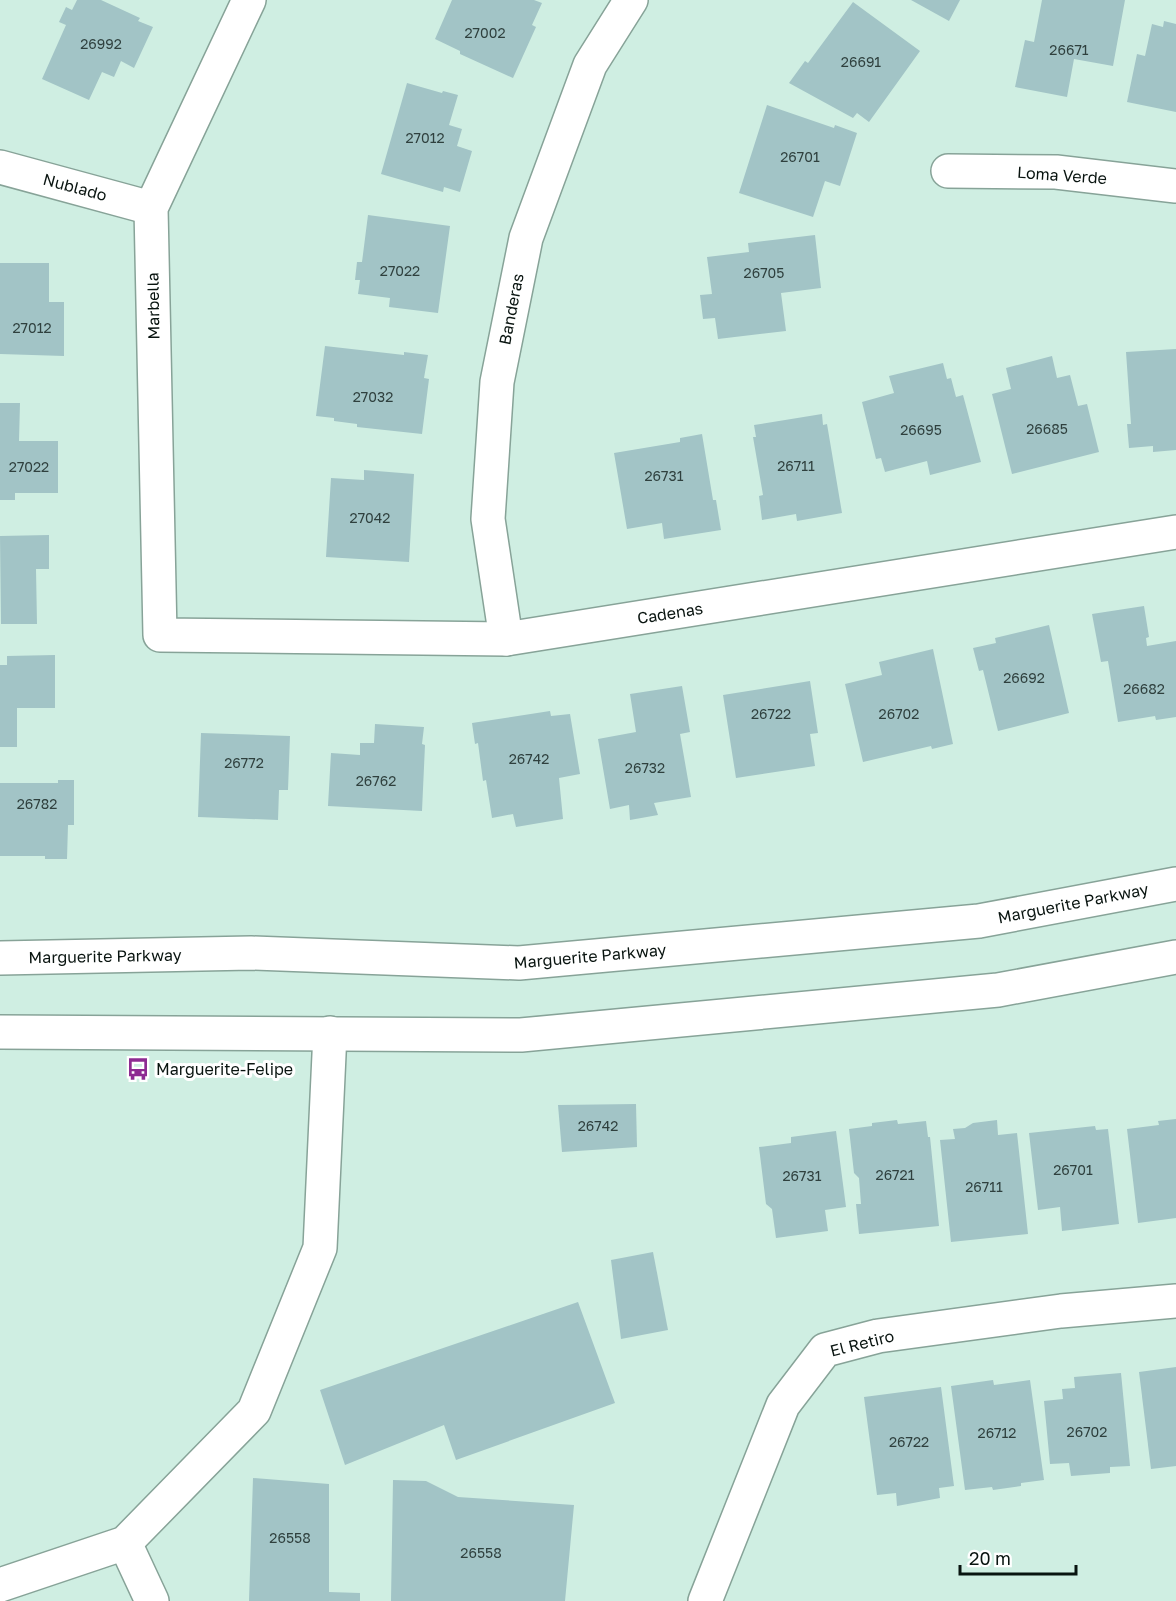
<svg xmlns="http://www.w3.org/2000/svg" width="1176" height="1601" font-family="'Golos Text',sans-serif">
<rect width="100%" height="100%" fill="#cfeee2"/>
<g fill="#a2c4c6">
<polygon points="77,0 101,0 140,18 138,21 153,27 134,68 121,61 114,77 102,72 89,100 42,79 66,25 59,22 66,7 72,10"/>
<polygon points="452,0 534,0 542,3 532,25 536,27 513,78 460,54 460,51 435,39"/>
<polygon points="911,0 960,0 949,21"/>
<polygon points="1042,0 1125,0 1113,66 1074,59 1067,97 1015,87 1025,40 1034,42"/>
<polygon points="853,2 920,51 869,122 857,113 853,118 789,83 805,61 808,63"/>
<polygon points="1164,21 1176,24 1176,112 1127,102 1137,54 1145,56 1152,24 1163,27"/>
<polygon points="407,83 442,93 443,91 458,95 449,125 462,129 457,146 472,151 460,192 444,187 443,192 381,174"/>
<polygon points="767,105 834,128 835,125 857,133 840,186 825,181 813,217 739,193"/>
<polygon points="368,215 450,226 438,313 389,307 390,298 358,294 360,280 355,280 357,262 362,262"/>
<polygon points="815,235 821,288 781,293 786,331 718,339 715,318 703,319 700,295 712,294 707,257 749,252 748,243"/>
<polygon points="0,263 49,263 49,302 64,302 64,356 0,354"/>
<polygon points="325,346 404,355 404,352 428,355 424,378 429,379 422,434 357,427 357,424 334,421 334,418 316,416"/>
<polygon points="1176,349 1176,450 1153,452 1153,446 1129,448 1127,424 1131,424 1126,352"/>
<polygon points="1052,356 1057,378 1070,375 1078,406 1087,404 1099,452 1012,474 992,394 1011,389 1006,368"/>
<polygon points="943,363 947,379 951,378 956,397 963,395 981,462 930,475 927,461 885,472 881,458 876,459 862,402 894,393 889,376"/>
<polygon points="0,403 20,403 19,441 58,441 58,493 15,493 15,500 0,500"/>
<polygon points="822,414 823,425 827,424 842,513 797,521 796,514 762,520 759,496 763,495 753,437 756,437 754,425"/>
<polygon points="702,434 713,500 716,500 721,530 664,539 662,523 627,529 614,453 680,442 680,438"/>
<polygon points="364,470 414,474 409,562 326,557 331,478 364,480"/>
<polygon points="49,535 49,569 36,569 37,624 1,624 0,536"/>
<polygon points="1144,606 1149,637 1146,638 1147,646 1176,641 1176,717 1156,720 1155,716 1118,722 1108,661 1101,662 1092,614"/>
<polygon points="1049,625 1069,713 998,731 983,670 979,671 973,648 996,643 995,638"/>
<polygon points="933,649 953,744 932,749 931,746 863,762 845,684 882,675 879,662"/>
<polygon points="55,655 55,708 17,708 17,747 0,747 0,665 7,665 7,656"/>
<polygon points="810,681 818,733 810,734 815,766 736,778 723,695"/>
<polygon points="682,686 690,732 680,734 691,797 654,803 658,815 630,820 629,805 610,809 598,739 636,732 630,694"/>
<polygon points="550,711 551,716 570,714 580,774 559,778 563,819 516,827 513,814 492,818 486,780 483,781 478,743 475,744 472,723"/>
<polygon points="375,724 424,727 422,744 425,745 422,811 328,806 331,753 360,755 360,743 374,743"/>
<polygon points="201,733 290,736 288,790 279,790 278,820 198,817"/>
<polygon points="58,780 74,780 74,825 68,825 67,859 45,859 45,856 0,856 0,783 58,783"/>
<polygon points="636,1104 637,1147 562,1152 558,1105"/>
<polygon points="1176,1119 1176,1218 1138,1223 1127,1129 1159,1125 1158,1121"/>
<polygon points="897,1120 898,1124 926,1121 928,1137 930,1137 939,1226 859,1234 856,1204 861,1204 859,1178 854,1173 849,1129 872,1126 872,1123"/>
<polygon points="997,1120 998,1135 1017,1133 1028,1234 951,1242 940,1140 955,1139 953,1129 965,1128 973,1123"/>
<polygon points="1095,1126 1096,1130 1108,1129 1119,1224 1062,1231 1060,1207 1038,1210 1029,1133"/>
<polygon points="836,1131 846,1207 825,1210 828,1231 776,1238 772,1209 766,1204 759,1147 791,1143 791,1137"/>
<polygon points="653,1252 668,1330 621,1339 611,1260"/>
<polygon points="578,1302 615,1403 456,1460 444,1425 345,1465 320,1390"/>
<polygon points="1176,1367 1176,1466 1151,1469 1139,1372"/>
<polygon points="1121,1373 1130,1466 1110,1467 1110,1473 1071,1476 1069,1463 1050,1464 1044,1401 1063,1399 1062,1389 1075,1388 1074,1377"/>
<polygon points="993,1380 994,1385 1030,1380 1044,1480 1021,1483 1021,1486 993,1490 992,1487 965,1490 951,1386"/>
<polygon points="941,1387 954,1486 939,1488 940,1498 897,1506 896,1493 877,1495 864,1397"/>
<polygon points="253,1478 329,1484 329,1592 360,1593 360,1601 249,1601"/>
<polygon points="393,1480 426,1481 458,1497 574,1505 565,1601 391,1601"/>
</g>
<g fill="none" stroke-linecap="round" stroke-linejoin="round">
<g stroke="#87a398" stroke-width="36">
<g id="minor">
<polyline points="249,0 151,208 160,635 506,639 1176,532"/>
<polyline points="0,167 151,208"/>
<polyline points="948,171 1056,172 1176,186"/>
<polyline points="506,639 488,519 497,382 526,238 590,65 631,0"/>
<polyline points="125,1543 152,1601"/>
<polyline points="0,1585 125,1543 254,1411 320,1248 330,1033"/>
<polyline points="705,1601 783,1405 825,1350 878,1336 1061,1311 1176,1301"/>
</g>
</g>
<g stroke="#87a398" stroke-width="36">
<g id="major">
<polyline points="0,958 251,953 519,963 979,921 1176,884"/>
<polyline points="0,1032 521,1035 998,990 1176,957"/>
</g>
</g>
<use href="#minor" stroke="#fff" stroke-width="33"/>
<use href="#major" stroke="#fff" stroke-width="33"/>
</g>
<defs>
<g id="bus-bare" transform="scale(1.8)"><path d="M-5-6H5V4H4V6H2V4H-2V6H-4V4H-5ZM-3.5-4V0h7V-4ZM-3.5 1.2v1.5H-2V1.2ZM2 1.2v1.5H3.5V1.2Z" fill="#8d2b92" stroke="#fff" stroke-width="2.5" paint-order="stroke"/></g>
</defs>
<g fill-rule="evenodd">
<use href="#bus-bare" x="138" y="1069"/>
</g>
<g text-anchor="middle" stroke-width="6" stroke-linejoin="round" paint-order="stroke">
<g font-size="14" fill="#2f403e">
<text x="485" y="38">27002</text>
<text x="101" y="49">26992</text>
<text x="1069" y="55">26671</text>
<text x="861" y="67">26691</text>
<text x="425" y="143">27012</text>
<text x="800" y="162">26701</text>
<text x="400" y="276">27022</text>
<text x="764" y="278">26705</text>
<text x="32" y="333">27012</text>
<text x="373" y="402">27032</text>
<text x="1047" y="434">26685</text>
<text x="921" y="435">26695</text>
<text x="796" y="471">26711</text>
<text x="29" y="472">27022</text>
<text x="664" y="481">26731</text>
<text x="370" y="523">27042</text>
<text x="1024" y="683">26692</text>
<text x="1144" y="694">26682</text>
<text x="771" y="719">26722</text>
<text x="899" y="719">26702</text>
<text x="529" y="764">26742</text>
<text x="244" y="768">26772</text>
<text x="645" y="773">26732</text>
<text x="376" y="786">26762</text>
<text x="37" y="809">26782</text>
<text x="598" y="1131">26742</text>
<text x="1073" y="1175">26701</text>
<text x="895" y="1180">26721</text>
<text x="802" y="1181">26731</text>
<text x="984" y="1192">26711</text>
<text x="1087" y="1437">26702</text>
<text x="997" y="1438">26712</text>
<text x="909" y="1447">26722</text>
<text x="290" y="1543">26558</text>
<text x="481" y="1558">26558</text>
</g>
<g font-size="16" fill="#091410" stroke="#fff">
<text transform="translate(1062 175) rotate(4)" y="6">Loma Verde</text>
<text transform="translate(75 187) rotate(15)" y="6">Nublado</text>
<text transform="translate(153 306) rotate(-91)" y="6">Marbella</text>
<text transform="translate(511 309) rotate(-79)" y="6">Banderas</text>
<text transform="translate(670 613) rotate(-9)" y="6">Cadenas</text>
<text transform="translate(1073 903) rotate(-11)" y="6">Marguerite Parkway</text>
<text transform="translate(105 956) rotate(-1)" y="6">Marguerite Parkway</text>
<text transform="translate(590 956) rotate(-5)" y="6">Marguerite Parkway</text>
<text transform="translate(862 1343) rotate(-14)" y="6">El Retiro</text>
</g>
<g font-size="16" fill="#091410" stroke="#fff" text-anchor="start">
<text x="156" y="1075">Marguerite-Felipe</text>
</g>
</g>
<path d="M960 1565v9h116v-9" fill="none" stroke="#091410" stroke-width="3"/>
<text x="969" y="1565" font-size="18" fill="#091410" stroke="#ffffff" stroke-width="4.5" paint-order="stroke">20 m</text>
</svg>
